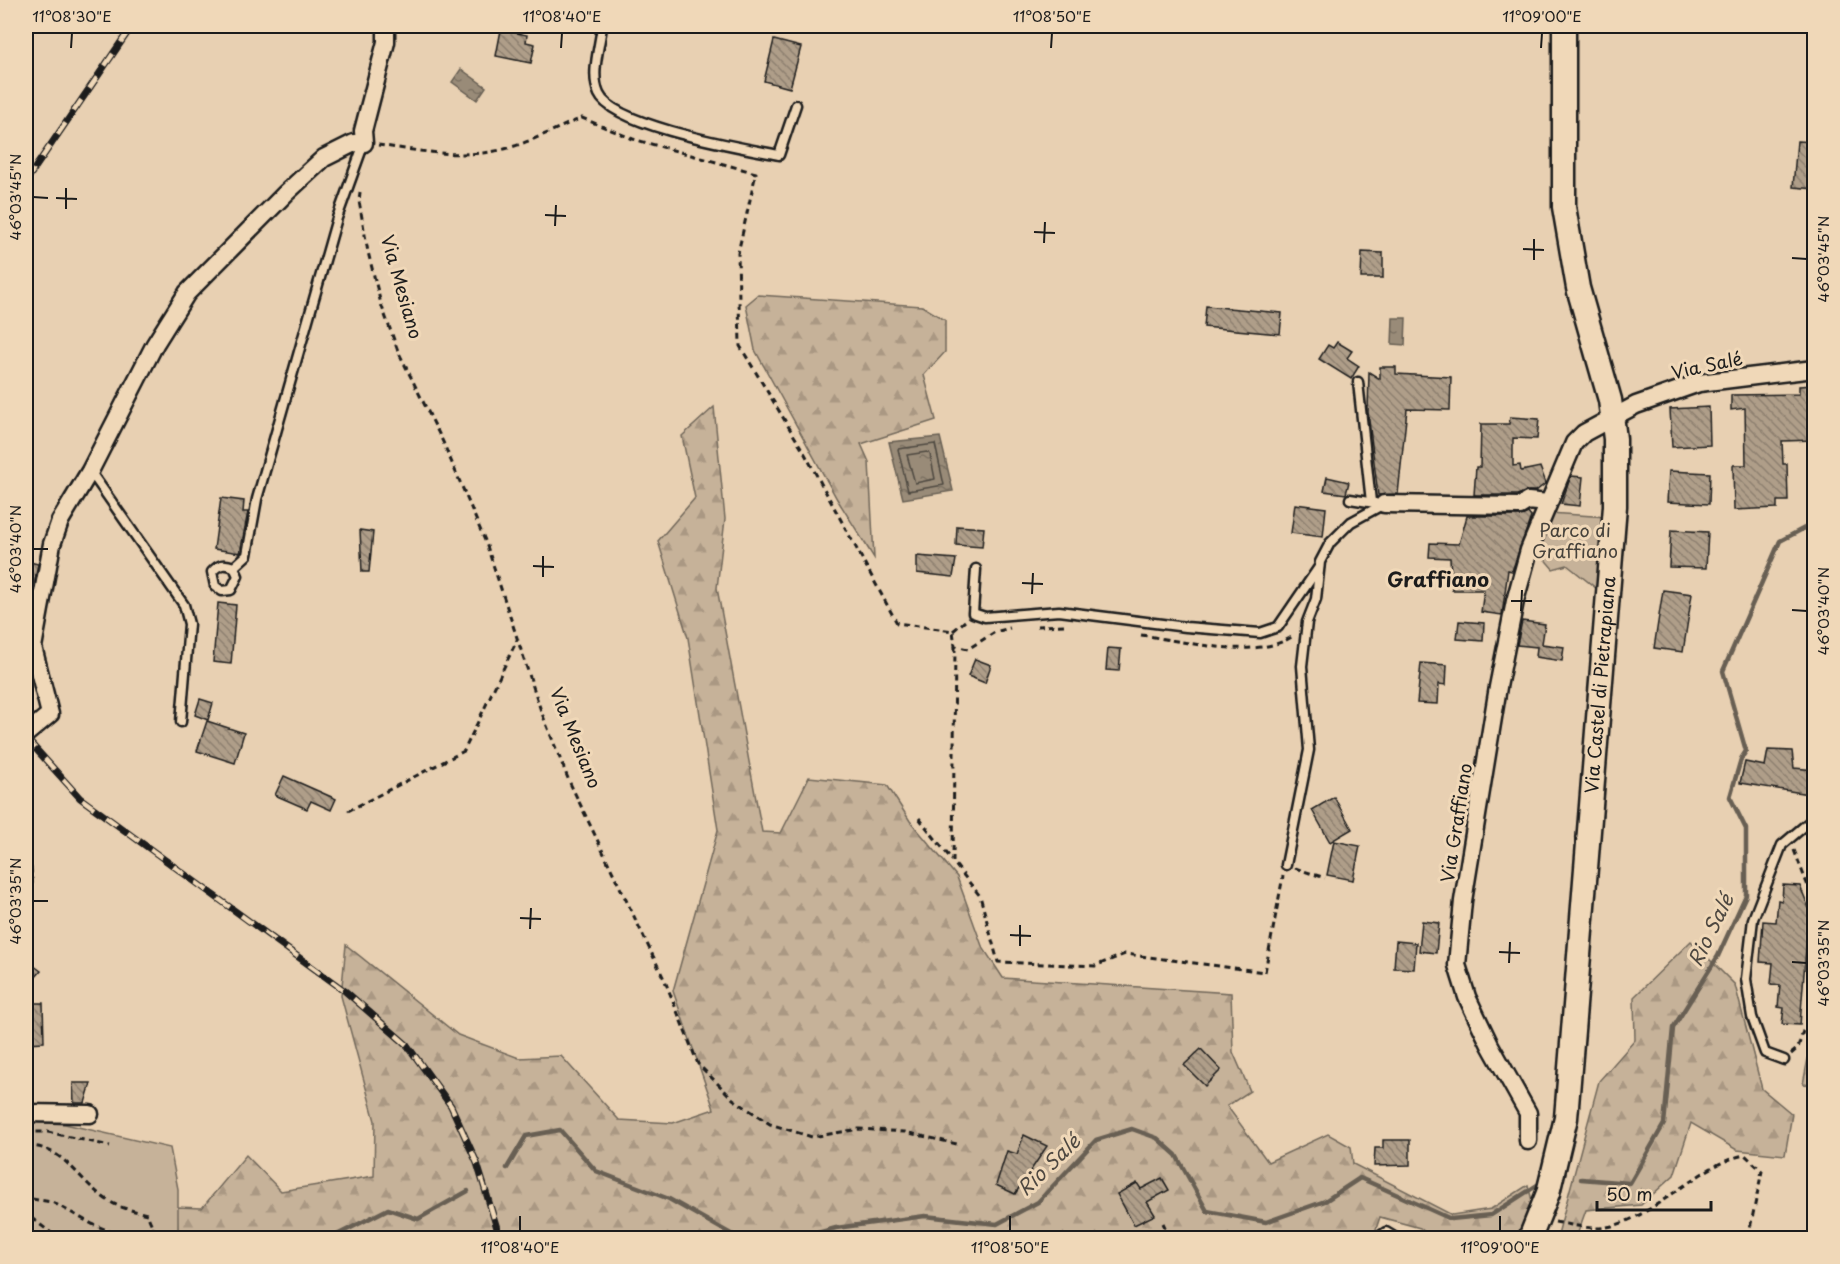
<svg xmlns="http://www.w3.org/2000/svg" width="1840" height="1264" font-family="'Playpen Sans',sans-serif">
<defs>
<pattern id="forest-firs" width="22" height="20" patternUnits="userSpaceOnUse" patternTransform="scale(1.5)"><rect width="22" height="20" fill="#c6b299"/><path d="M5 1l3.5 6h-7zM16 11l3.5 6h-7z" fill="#aa9883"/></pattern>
<pattern id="garden-furrows" width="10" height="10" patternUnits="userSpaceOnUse" patternTransform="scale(1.5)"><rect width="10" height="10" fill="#c6b299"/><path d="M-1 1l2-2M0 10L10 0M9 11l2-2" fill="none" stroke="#aa9883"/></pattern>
<pattern id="water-ripples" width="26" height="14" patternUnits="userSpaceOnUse" patternTransform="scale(1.5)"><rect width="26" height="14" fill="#998b78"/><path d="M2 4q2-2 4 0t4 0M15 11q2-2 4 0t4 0" fill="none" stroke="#7c7162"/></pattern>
<pattern id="building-back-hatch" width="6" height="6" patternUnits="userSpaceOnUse" patternTransform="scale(1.5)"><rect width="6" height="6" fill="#af9e89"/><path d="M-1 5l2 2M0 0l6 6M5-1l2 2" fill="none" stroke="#8e806f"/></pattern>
</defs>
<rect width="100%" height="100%" fill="#e8d0b2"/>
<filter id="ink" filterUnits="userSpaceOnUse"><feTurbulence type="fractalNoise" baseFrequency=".0167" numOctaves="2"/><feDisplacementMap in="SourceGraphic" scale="12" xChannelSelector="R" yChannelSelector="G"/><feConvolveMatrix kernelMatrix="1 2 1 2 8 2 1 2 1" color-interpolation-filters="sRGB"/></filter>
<g filter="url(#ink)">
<g fill="url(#forest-firs)" stroke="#71675a" stroke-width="1.5">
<polygon points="758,295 922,306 945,320 945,352 924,375 936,420 861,444 869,462 874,558 837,499 755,350 746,305"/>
<polygon points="714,407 725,519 717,588 762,832 781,833 809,777 887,785 910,821 957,877 982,946 1003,978 1231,993 1233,1052 1250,1091 1227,1106 1268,1162 1328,1134 1351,1147 1353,1164 1452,1215 1491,1209 1528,1185 1536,1216 1526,1238 1432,1238 1420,1228 1380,1217 1373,1238 178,1238 177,1207 202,1208 246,1155 281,1191 374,1176 375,1121 341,996 346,945 458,1035 519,1058 561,1056 619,1120 673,1123 714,1109 673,991 718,830 688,638 658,541 695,498 682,436"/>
<polygon points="1691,941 1735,985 1762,1089 1792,1114 1785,1155 1737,1150 1691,1123 1674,1175 1641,1205 1586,1210 1576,1238 1557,1238 1599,1081 1635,1040 1634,997"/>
</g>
<g fill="#c6b299" stroke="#71675a" stroke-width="1.5">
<polygon points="1549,513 1607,517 1596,588 1567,565 1553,569 1536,549"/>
<polygon points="26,1122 65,1124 170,1148 178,1189 178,1238 26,1238"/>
</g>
<polygon fill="url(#garden-furrows)" stroke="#71675a" stroke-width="1.5" points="1814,1028 1814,1085 1803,1084"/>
<g fill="url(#water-ripples)" stroke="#675f53" stroke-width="1.5">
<polygon points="461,69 486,87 477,100 452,82"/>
<polygon points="1393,318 1406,318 1405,345 1392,344"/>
<polygon points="940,437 953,491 903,499 889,442"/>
</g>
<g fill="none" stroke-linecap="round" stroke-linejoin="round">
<g stroke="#4e4841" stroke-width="1.5">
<polygon points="935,444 944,485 908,491 898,449"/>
<polygon points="927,452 930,454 935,479 915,483 907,455"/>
</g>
<g stroke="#675f53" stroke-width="4.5">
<polyline points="507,1168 526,1136 560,1130 596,1171 669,1199 738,1238"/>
<polyline points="1581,1179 1630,1183 1664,1124 1673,1028 1718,956 1746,895 1746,829 1730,797 1741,759 1746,751 1723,671 1780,541 1814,523"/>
<polyline points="331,1238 388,1209 418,1219 468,1191"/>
<polyline points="799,1238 836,1228 925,1216 997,1224 1038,1202 1096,1140 1132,1129 1157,1138 1176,1155 1207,1211 1266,1222 1325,1201 1360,1178 1451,1219 1491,1215 1539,1184"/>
</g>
</g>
<g fill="url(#building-back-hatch)" stroke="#1c1c1c" stroke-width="1.5">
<polygon points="501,30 527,35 526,42 535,44 531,63 496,56"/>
<polygon points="774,40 801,47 790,88 764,81"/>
<polygon points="1797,141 1815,142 1815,189 1793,187"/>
<polygon points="1362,252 1383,253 1383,278 1361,278"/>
<polygon points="1206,306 1282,313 1280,334 1204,327"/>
<polygon points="1337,342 1352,351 1347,358 1359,366 1351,379 1319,359 1328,345 1333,348"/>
<polygon points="1380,367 1396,367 1396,374 1451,377 1450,410 1407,409 1398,494 1378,495 1368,412 1369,372 1380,379"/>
<polygon points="1815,385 1815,440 1782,441 1783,464 1787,464 1788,501 1777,501 1777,508 1734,510 1733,465 1746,465 1745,408 1731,410 1731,395 1799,394 1799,386"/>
<polygon points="1709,407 1710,445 1672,447 1670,409"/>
<polygon points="1510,417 1539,419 1537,439 1513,438 1513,466 1520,465 1521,471 1540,467 1546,483 1536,491 1528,491 1517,495 1474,495 1476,467 1480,467 1481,424 1509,424"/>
<polygon points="1669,471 1710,473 1709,504 1667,502"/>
<polygon points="1571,476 1583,477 1580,506 1561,504"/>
<polygon points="1327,477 1349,482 1346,494 1324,491"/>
<polygon points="221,498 244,501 243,512 248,512 240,553 214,549"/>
<polygon points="1295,504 1326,508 1323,537 1291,533"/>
<polygon points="1528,513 1531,517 1512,571 1508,570 1502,615 1481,612 1484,590 1452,590 1450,558 1429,557 1430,543 1459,544 1467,516 1520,516"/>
<polygon points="957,526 984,528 982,547 956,545"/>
<polygon points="360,530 373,532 369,572 362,572"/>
<polygon points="1671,530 1708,532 1706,568 1669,567"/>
<polygon points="917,556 956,559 953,577 917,573"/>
<polygon points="26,561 38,564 28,618 26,618"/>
<polygon points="1663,590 1692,594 1683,652 1654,648"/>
<polygon points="218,603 236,605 231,664 213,662"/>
<polygon points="1459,621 1484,623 1483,641 1457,639"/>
<polygon points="1522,621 1545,624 1542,644 1564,647 1562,661 1536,657 1537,647 1517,645"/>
<polygon points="1108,648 1121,649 1119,671 1106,670"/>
<polygon points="975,659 991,665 985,683 968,676"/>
<polygon points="1421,663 1447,665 1446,685 1439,684 1438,704 1417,703"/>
<polygon points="200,699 213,703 208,720 195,715"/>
<polygon points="207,721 244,733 235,763 197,751"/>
<polygon points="1768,750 1792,751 1794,768 1815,770 1815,795 1740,783 1745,762 1765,766"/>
<polygon points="284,776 336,799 331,810 311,801 307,809 275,795"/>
<polygon points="1334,797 1352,829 1330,842 1312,810"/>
<polygon points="1334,841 1360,846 1353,880 1327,875"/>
<polygon points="1783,885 1800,886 1809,908 1800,1025 1782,1024 1784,1008 1778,1007 1780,985 1771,984 1773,963 1760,962 1763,921 1776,922 1778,900 1782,901"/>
<polygon points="1422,921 1439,923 1436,953 1419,951"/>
<polygon points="1396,941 1416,943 1414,969 1394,968"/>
<polygon points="26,960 41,971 26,988"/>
<polygon points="26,1003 43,1003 44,1042 26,1043"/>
<polygon points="1201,1049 1221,1070 1205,1086 1184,1065"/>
<polygon points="73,1083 91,1083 85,1103 74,1103"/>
<polygon points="1024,1135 1047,1146 1015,1194 996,1185 1007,1151 1017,1154"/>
<polygon points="1383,1140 1410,1140 1410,1165 1374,1166 1375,1148 1383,1148"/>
<polygon points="1162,1178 1169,1190 1147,1202 1155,1215 1134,1225 1117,1194 1137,1183 1141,1189"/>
</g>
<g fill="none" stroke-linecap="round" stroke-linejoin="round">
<g stroke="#1c1c1c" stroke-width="13">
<g id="service">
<path d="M602,26C600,46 590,74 599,94C613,126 744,148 779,155L796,105"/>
<polyline points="1358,382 1371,502"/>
<polyline points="90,471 184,605 189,624 181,722"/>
<polyline points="1350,499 1375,503"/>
<path d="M234,567L238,576L231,590L222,591L215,586L212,572C219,564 224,563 234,567L247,555L257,499L337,218L364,143"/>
<polyline points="976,569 973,613 985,617 1059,611 1186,627 1260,633 1278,627 1319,567"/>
<polyline points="1286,865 1309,750 1302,666 1307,622 1316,599 1320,562 1330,543 1351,522 1384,504"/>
<polyline points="1784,1060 1765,1053 1752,1017 1746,979 1753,919 1782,845 1814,818"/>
<polyline points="1377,1238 1386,1232 1396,1238"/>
</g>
</g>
<g stroke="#1c1c1c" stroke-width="21">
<g id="minor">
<polyline points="1384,504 1520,506 1528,501 1548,503"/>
<polyline points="26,734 50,714 33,647 52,544 60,521 90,471 155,344 187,293 286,193 324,158 354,143 364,143 363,131 386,42 386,26"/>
<polyline points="26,1113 90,1114"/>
<polyline points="1528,1141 1528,1113 1490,1045 1467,997 1457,965 1463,901 1498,687 1515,601 1529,550 1574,443 1584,433 1636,405 1699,383 1814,369"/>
</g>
</g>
<g stroke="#1c1c1c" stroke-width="27">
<g id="secondary">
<path id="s1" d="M1530,1238L1548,1193L1566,1118L1615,506V439L1610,400L1578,288L1564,207V26"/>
</g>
</g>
<g stroke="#1c1c1c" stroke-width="3" stroke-dasharray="6 4.5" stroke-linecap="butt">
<path d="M378,145C419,151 468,160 508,148C533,141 557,128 582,118L633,139L756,173L738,253L740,346L805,454L897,623L953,631L955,646L968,649L995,632L1010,628"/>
<polyline points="360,192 359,201 368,252 381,304 398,351 443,442 486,543 541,711 569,781 665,981 698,1064 733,1099 770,1124 812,1137 859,1129 905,1132 961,1145"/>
<polyline points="1037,626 1066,625"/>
<polyline points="953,631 965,621"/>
<path d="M1141,635C1183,641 1256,661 1293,636"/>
<polyline points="955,646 953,862 980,896 998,962 1095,966 1125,954 1265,972 1283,876"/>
<polyline points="348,811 464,751 517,640"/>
<polyline points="919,818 952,860"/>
<path d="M26,847C32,864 36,895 26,910"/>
<polyline points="1794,850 1813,899 1814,913"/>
<polyline points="1295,868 1325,878"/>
<polyline points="1791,1054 1798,1048 1803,1031 1812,1020 1814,998"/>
<polyline points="26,1132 48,1132 110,1146"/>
<path d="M26,1146C62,1145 77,1178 103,1197C116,1207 130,1210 147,1214L153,1228L142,1236L119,1235L92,1224L52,1202L32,1199L26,1208"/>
<polyline points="26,1210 30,1217 58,1238"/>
<path d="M1555,1222C1567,1224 1580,1227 1592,1228C1645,1231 1694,1164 1745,1155L1762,1171L1748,1238"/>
<polyline points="1163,1223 1170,1238"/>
</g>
<use href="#service" stroke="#f0d8b8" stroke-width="8"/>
<use href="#minor" stroke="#f0d8b8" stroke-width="16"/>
<use href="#secondary" stroke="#f0d8b8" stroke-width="22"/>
<g stroke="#1c1c1c" stroke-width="7">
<g id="rail">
<polyline points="26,181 132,26"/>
<polyline points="26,738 80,798 345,991 407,1045 451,1106 477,1163 500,1238"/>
</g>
</g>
<use href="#rail" stroke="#f0d8b8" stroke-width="4.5" stroke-dasharray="14" stroke-linecap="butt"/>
</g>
</g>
<path fill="none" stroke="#1c1c1c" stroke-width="2" d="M71,48L72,33M561,48L562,33M1051,48L1052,33M1541,48L1542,33M33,197L48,198M56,198L77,199M66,209V188M545,215L566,216M555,226L556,205M1034,232L1055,233M1044,243L1045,222M1523,249L1544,250M1792,258L1807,259M1534,260V239M33,549H48M533,566L554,567M543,577V556M1022,583L1043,584M1032,594L1033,573M1511,601H1532M1792,610L1807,611M1521,611L1522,590M33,901H48M520,918L541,919M530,929L531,908M1010,935L1031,936M1020,946V925M1499,952L1520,953M1792,962L1807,963M1509,963L1510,942M520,1231V1216M1010,1231V1216M1500,1231V1216"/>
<g text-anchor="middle" stroke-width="6" stroke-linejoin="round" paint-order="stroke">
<g font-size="18" fill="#1c1c1c" stroke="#f0d8b8">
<text transform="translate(401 287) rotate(74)" y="6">Via Mesiano</text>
<text transform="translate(1707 366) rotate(-12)" y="6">Via Salé</text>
<text dy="6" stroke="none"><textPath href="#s1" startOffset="560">Via Castel di Pietrapiana</textPath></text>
<text transform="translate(575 738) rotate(68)" y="6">Via Mesiano</text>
<text transform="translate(1457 823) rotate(-81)" y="6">Via Graffiano</text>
</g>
<g font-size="18" fill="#46423b" stroke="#f0d8b8">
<text x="1575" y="537">Parco di<tspan x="1575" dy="21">Graffiano</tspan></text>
</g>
<g font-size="20" font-weight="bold" fill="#1c1c1c" stroke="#f0d8b8">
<text x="1438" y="587">Graffiano</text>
</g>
<g font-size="20" font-style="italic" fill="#4e4841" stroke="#f0d8b8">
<text transform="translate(1711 930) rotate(-64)" y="7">Rio Salé</text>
<text transform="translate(1049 1165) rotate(-44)" y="7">Rio Salé</text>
</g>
</g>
<rect width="1840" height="1264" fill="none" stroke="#f0d8b8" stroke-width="66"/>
<path d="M1597 1201v9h114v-9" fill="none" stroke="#1c1c1c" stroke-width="3"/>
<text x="1606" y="1201" font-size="18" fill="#1c1c1c" stroke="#f0d8b8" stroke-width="4.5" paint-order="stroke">50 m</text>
<rect x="33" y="33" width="1774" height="1198" fill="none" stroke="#1c1c1c" stroke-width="2"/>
<g font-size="15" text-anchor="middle" fill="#1c1c1c">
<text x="72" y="22">11°08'30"E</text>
<text x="562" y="22">11°08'40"E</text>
<text x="1052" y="22">11°08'50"E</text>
<text x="1542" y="22">11°09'00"E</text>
<text transform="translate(16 197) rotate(-90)" y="5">46°03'45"N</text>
<text transform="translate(1824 259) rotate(-90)" y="5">46°03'45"N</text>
<text transform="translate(16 549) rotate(-90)" y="5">46°03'40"N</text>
<text transform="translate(1824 611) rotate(-90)" y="5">46°03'40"N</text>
<text transform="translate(16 901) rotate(-90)" y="5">46°03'35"N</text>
<text transform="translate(1824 963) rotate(-90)" y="5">46°03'35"N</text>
<text x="520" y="1253">11°08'40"E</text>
<text x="1010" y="1253">11°08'50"E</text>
<text x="1500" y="1253">11°09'00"E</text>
</g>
</svg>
